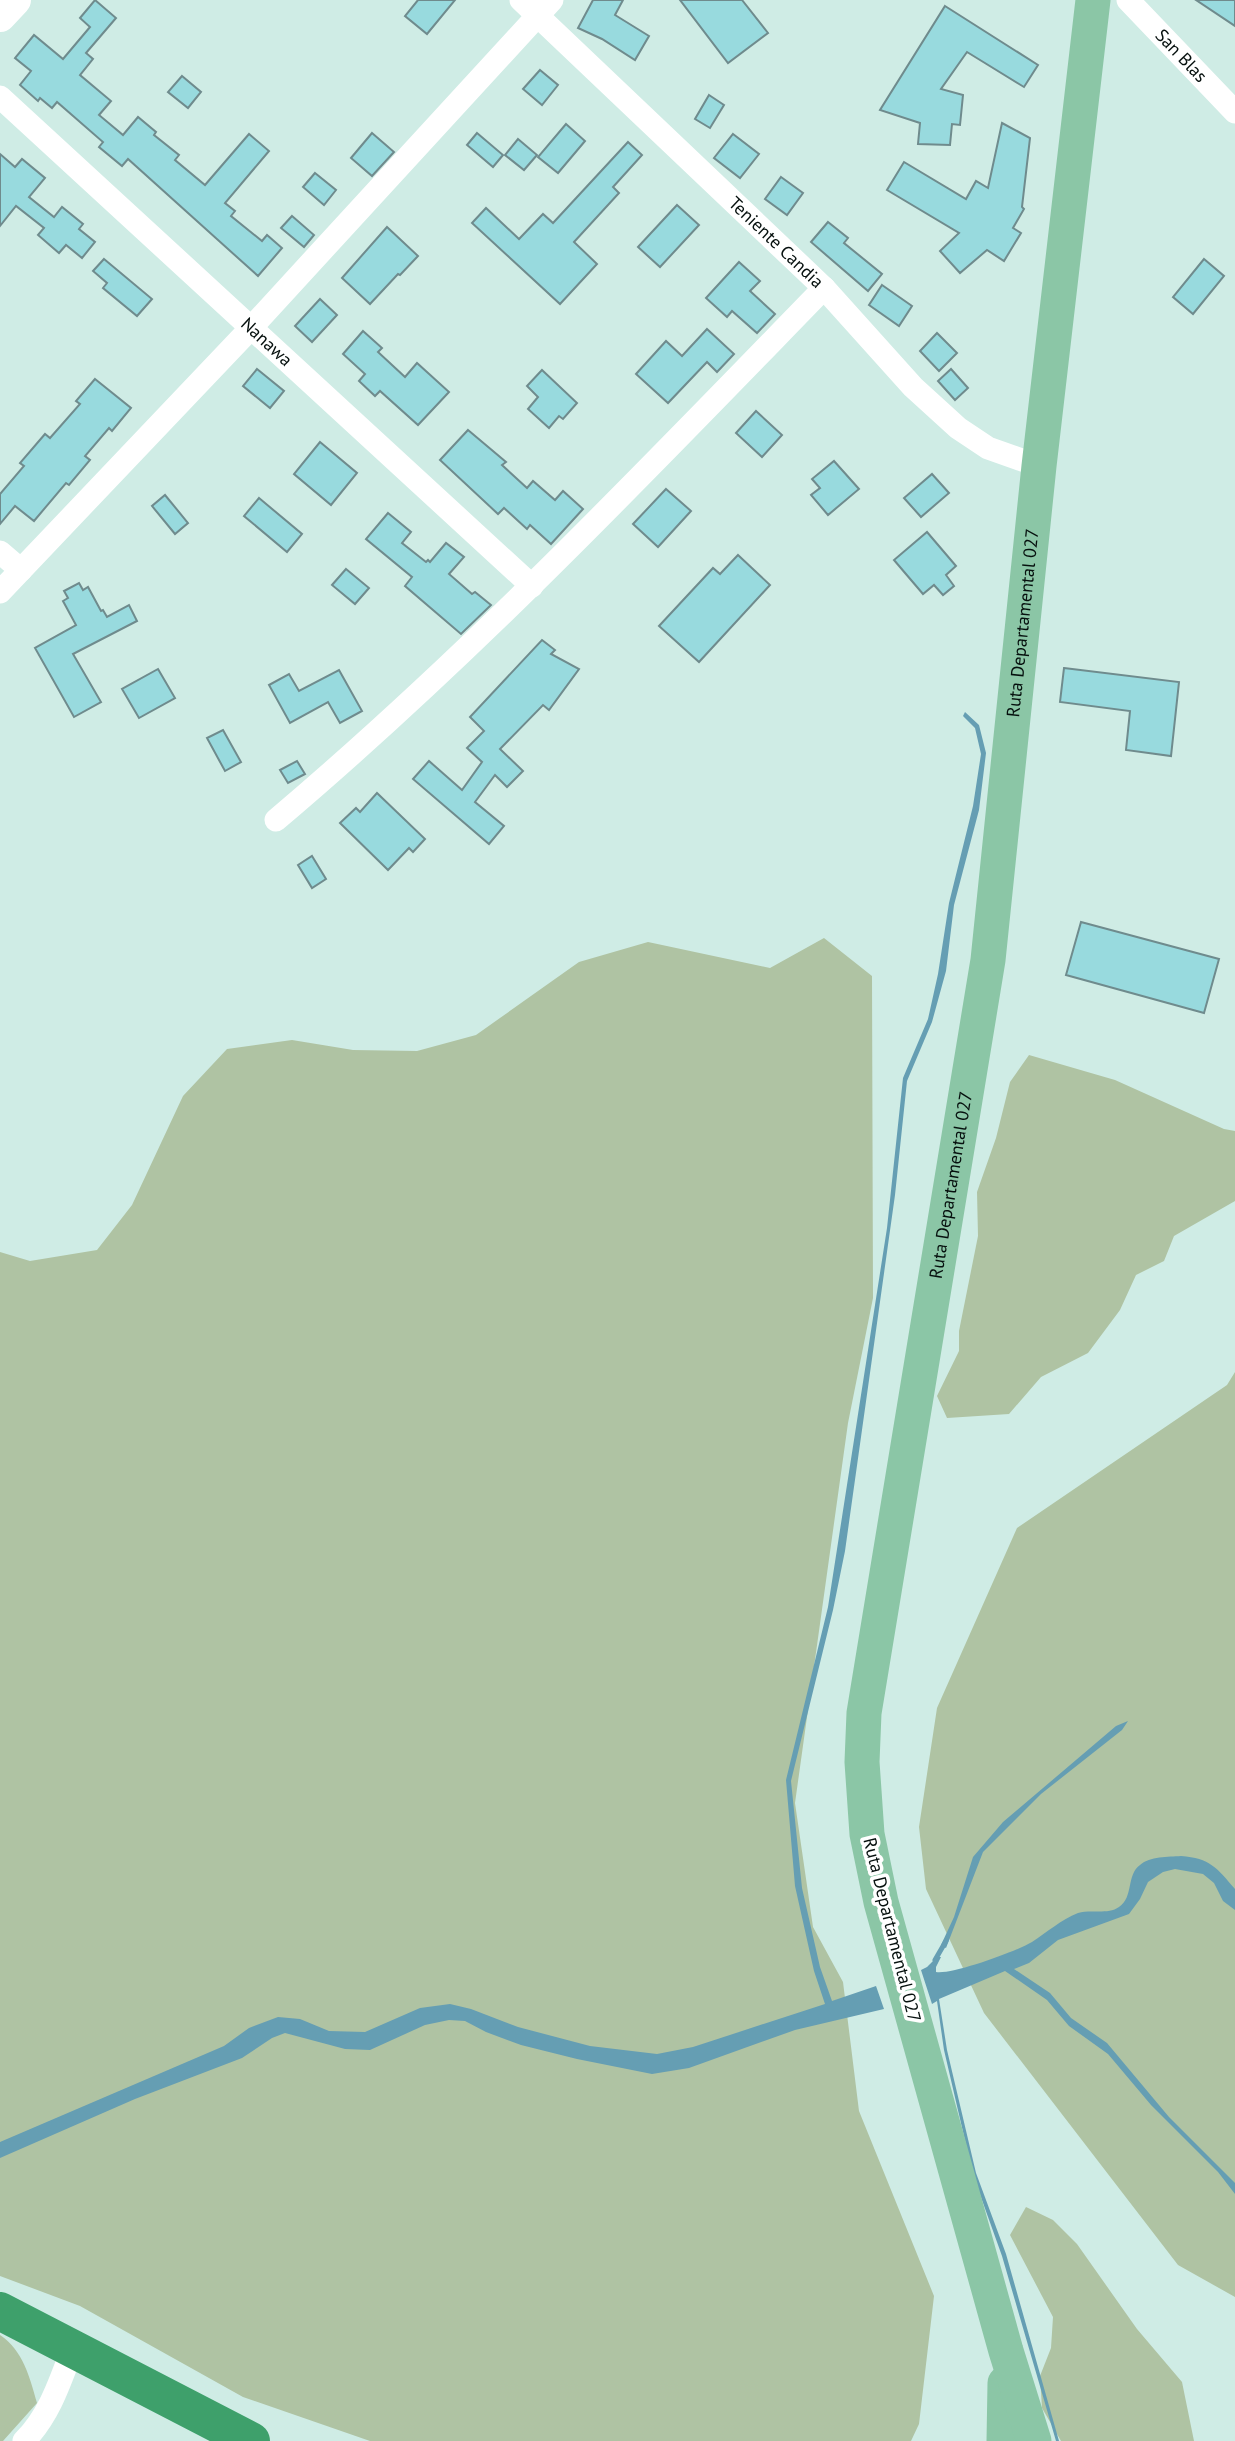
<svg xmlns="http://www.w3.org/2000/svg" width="1235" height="2441" font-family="'PT Sans',sans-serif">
<rect width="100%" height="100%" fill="#cfece5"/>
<g fill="#afc3a3">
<polygon points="824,938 872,976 873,1298 848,1423 795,1803 813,1927 843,1982 859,2111 934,2296 919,2424 911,2441 370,2441 243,2397 80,2306 0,2276 0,1252 30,1261 97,1250 132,1205 183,1096 227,1049 292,1040 353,1050 417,1051 476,1035 579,962 648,942 770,968"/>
<polygon points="1029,1055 1115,1080 1224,1129 1235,1131 1235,1201 1174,1236 1164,1261 1136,1275 1120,1310 1088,1353 1041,1377 1009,1414 947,1418 937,1396 959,1351 959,1331 978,1236 977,1192 996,1138 1010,1082"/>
<polygon points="1235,1372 1235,2297 1178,2265 984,2013 926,1889 919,1827 937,1708 1017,1528 1227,1385"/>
<polygon points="1026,2207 1053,2220 1077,2244 1137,2329 1182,2382 1194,2441 1061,2441 1042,2408 1040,2376 1051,2348 1053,2317 1010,2235"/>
<path d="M0,2335C23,2350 30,2378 37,2403L3,2441H0Z"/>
</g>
<g fill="#659eb3">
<polygon points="965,712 979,725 986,753 979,810 954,905 946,971 932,1022 907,1081 895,1195 845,1551 833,1610 791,1781 802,1888 820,1967 832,2001 876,1986 884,2009 795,2030 689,2068 652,2074 577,2059 521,2045 486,2032 465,2021 449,2020 425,2025 370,2050 345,2049 285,2033 272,2038 242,2058 135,2099 0,2158 0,2142 224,2046 249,2028 278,2017 300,2019 329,2031 365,2032 420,2008 450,2004 471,2009 518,2027 590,2046 657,2054 693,2047 825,2004 814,1971 795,1886 786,1780 828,1607 887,1228 903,1078 928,1019 938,974 949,903 973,806 981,754 975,728 963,716"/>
<polygon points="1128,1721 1122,1730 1041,1794 983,1852 946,1948 941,1945 954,1917 973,1857 1003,1822 1116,1726"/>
<path d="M1181,1856C1210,1858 1217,1868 1235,1889V1910L1223,1901L1214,1883L1203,1874L1175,1869L1163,1872L1148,1882L1140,1899L1129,1914L1058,1940L1029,1963L1014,1969L1050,1993L1071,2018L1107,2043L1169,2117L1235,2183V2194L1218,2172L1151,2105L1108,2054L1069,2026L1047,2000L1005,1971L939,1999L947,2050L976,2173L1006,2254L1059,2441H1056L1002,2256L973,2175L944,2050L937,2001L932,2004L921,1970L927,1967L937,1957H941L936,1967V1972C952,1975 1017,1951 1032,1942C1047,1932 1061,1920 1078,1913C1090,1909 1108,1915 1119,1907C1134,1897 1126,1875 1140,1865C1150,1856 1168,1857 1181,1856Z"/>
</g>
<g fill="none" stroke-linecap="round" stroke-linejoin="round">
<polyline stroke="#659eb3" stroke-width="5" points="935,1960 946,1941"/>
</g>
<g fill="#98dade" stroke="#6f8b8d" stroke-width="2">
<polygon points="95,0 116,18 86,53 93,59 80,75 111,101 99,115 123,135 138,117 156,132 154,135 179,155 175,160 205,185 249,134 269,151 225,203 235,211 231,216 262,241 267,235 282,248 258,276 128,159 122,166 99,147 103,142 57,102 52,108 40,98 38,101 20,85 31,71 15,58 34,35 63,59 90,27 80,18"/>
<polygon points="418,0 455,0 427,34 405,16"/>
<polygon points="593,0 623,0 615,15 649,36 635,60 602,39 578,28"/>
<polygon points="680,0 742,0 768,33 728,63"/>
<polygon points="1196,0 1235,0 1235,26"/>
<polygon points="945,6 1038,65 1024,87 967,52 941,89 963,95 960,125 952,124 950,145 918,144 920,123 880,110"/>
<polygon points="540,70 558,85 542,105 523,89"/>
<polygon points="182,76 201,92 188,108 168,92"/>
<polygon points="709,95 724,105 710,128 695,119"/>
<polygon points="1002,123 1030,138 1022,207 1024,209 1013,228 1021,233 1004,261 987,250 960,273 940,251 959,233 887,190 904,162 966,199 976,181 988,188"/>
<polygon points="566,124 585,141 558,173 538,157"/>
<polygon points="372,133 394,152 372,176 351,158"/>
<polygon points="477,133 503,155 493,167 467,145"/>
<polygon points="733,134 759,154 740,178 714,158"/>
<polygon points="518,139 537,155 524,170 505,155"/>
<polygon points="628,142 642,155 613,187 619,193 574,242 597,264 560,304 472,223 486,208 519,239 543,214 553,223"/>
<polygon points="0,154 15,167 22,159 45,178 29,197 54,217 62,207 83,224 79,229 95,242 82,258 66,245 59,253 38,235 44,228 16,206 0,226"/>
<polygon points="315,173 336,190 324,205 303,187"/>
<polygon points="781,177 803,193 787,215 765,199"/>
<polygon points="677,205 699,225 660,267 638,247"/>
<polygon points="292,216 314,235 304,247 281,228"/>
<polygon points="828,222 848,238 844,243 882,274 868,291 811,242"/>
<polygon points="387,227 418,256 400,275 398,274 370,304 342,278"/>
<polygon points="104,259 152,299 137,316 103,288 107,283 93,271"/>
<polygon points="1204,259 1224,276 1193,314 1173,297"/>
<polygon points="739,262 760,281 750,291 775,314 757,333 732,311 727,317 706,298"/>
<polygon points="882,285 912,306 899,326 869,305"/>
<polygon points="320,299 337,315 312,342 295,326"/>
<polygon points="707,329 734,354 717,372 707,362 668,403 636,374 666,341 682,356"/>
<polygon points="363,331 382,348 378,352 405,377 417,363 449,392 418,425 380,391 375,396 359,381 365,374 343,354"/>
<polygon points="937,333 957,353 939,371 920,351"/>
<polygon points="257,369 284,391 270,408 243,386"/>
<polygon points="951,369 968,388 955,400 938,381"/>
<polygon points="542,370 577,403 563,419 559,416 549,428 528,409 538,397 527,386"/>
<polygon points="95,379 131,408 112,431 109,428 85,456 90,460 69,485 66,483 34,521 15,506 0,524 0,494 24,466 20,463 45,434 50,438 80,404 76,401"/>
<polygon points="756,411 782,435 762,457 736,433"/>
<polygon points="468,430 506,462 502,465 527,488 533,481 555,500 563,491 583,509 551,544 530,525 527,529 504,508 498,514 440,460"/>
<polygon points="320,442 357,473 331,505 294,474"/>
<polygon points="834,461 859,489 828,515 811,495 820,488 812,479"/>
<polygon points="932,474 949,493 921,517 904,498"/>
<polygon points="666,489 691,511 658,547 633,524"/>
<polygon points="165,495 188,523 175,534 152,506"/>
<polygon points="259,498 302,534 287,552 244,516"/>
<polygon points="388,513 411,532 402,543 426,562 428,560 430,562 446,543 464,557 449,574 472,594 475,592 491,605 461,634 405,586 412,577 366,539"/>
<polygon points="927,532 956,566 946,575 954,586 943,595 934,585 923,594 894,560"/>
<polygon points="738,555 770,585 699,662 659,626 713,568 720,574"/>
<polygon points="346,569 369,588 355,604 332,585"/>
<polygon points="79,583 83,590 88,587 101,611 103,610 107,617 129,605 137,621 73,654 101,702 74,717 35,648 76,625 63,601 68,598 64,591"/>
<polygon points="542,640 555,650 551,654 579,669 549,710 543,705 500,749 523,771 507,787 495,775 475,802 504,826 489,844 413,779 429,761 462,790 482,762 467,748 484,731 470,717"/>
<polygon points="1064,668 1179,682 1171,756 1126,750 1130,711 1060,702"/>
<polygon points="158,669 175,698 139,718 122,689"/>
<polygon points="339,670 362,711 340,723 328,702 290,723 269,685 289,674 299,691"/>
<polygon points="223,730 241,762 225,771 207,738"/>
<polygon points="297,761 305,774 288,783 280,770"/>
<polygon points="377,793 425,839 413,852 409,848 388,870 340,823 356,808 360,812"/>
<polygon points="312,856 326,879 312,888 298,865"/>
<polygon points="1081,922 1219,959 1204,1013 1066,975"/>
</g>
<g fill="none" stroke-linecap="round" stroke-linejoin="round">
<g stroke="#fff" stroke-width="23">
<path id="s1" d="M521,0L824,288L913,387L958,428L988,448L1039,466"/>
<path id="s2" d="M1128,0L1235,112"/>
<path id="s3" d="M0,97L532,586"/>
<polyline points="0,552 21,570"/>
<polyline points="0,592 250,329 552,0"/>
<path d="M276,820C471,655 646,471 824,288"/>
<path d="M24,2441C49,2416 60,2382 72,2350"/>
</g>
<polyline stroke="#fff" stroke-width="32" points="0,16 15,0"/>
<g stroke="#8bc6a6" stroke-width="35">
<polyline points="1004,2441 1005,2383"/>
<path id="s4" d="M1034,2441L1006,2351L881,1902L867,1834L862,1762L864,1713L988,960L1039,466L1093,0"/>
</g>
<polyline stroke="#3ea06b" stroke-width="38" points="0,2311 251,2441"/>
</g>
<g text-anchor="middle" stroke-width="7" stroke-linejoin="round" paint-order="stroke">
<g font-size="18" fill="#06100e" stroke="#fff">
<text dy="6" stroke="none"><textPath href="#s2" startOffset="77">San Blas</textPath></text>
<text dy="6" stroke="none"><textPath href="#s1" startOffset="352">Teniente Candia</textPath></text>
<text dy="6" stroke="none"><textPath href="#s3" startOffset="362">Nanawa</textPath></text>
<text dy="6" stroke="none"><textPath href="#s4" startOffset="1853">Ruta Departamental 027</textPath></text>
<text dy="6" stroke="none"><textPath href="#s4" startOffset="1286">Ruta Departamental 027</textPath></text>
<text transform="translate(892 1930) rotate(76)" y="6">Ruta Departamental 027</text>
</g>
</g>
</svg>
